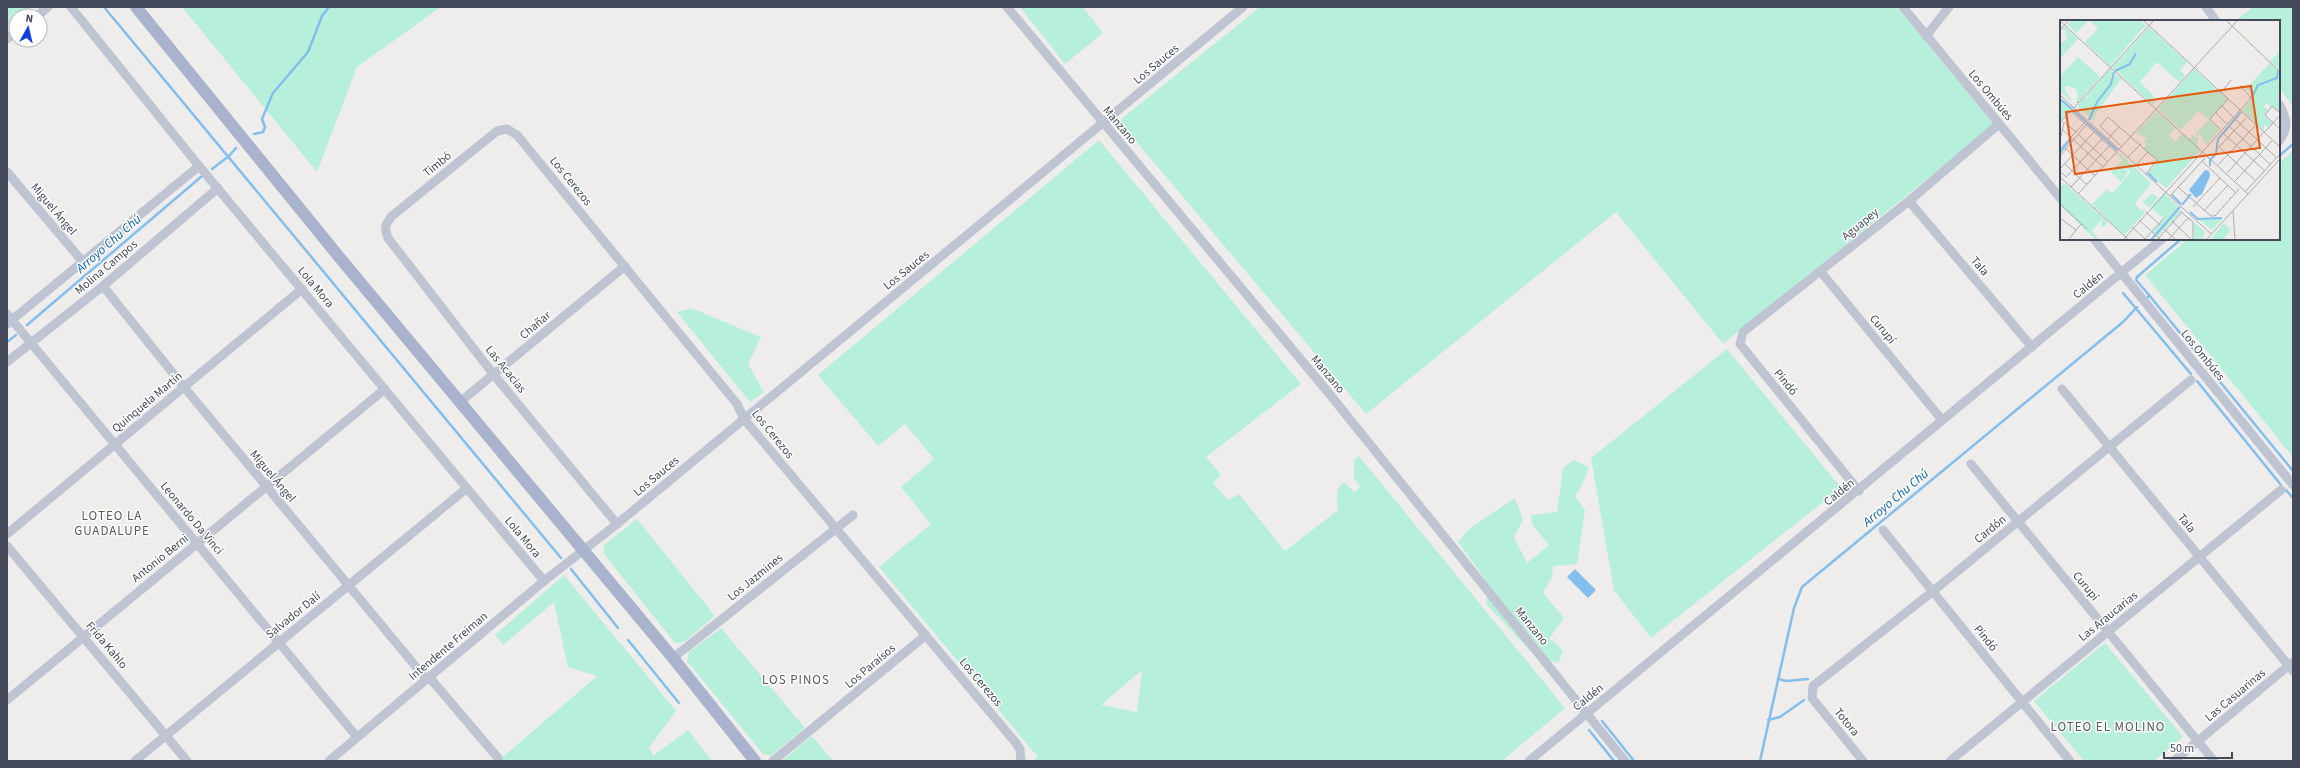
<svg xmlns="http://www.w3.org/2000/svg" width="2300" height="768" font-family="'Source Sans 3',sans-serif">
<rect width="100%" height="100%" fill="#efecec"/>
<g fill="#b7f0da" fill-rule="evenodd">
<polygon points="7,7 29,7 7,25"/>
<polygon points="182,7 441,7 357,67 317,172"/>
<polygon points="1020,7 1083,7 1103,33 1065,64"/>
<polygon points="1260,7 1897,7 1994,125 1723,344 1616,212 1366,414 1119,121"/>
<polygon points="2253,7 2293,7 2293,106 2279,88 2279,21 2235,21"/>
<path d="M1099,140L1301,384L1206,457L1221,475L1213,483L1228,500L1239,494L1285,551L1338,510C1337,498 1334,490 1344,482L1355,493L1360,486L1354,478V460L1359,456L1565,708L1502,761H1033L1038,757L879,567L931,524L901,487L934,459L905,424L878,446L818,375ZM1142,670L1137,712L1101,705Z"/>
<polygon points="2293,151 2293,457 2145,275 2188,239 2279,239 2279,163"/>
<polygon points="691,308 761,337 748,364 764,392 750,402 677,312"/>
<polygon points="1727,349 1841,488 1651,638 1614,590 1591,458"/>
<polygon points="1574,460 1589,467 1582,485 1575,496 1585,510 1577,564 1553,566 1552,577 1543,593 1564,618 1549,639 1558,645 1563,652 1558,663 1534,655 1487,605 1485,579 1458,542 1469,529 1515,498 1523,520 1514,537 1527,563 1549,545 1532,524 1531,515 1557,512 1563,468"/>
<polygon points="637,519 715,616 684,642 675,643 604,554 604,545"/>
<polygon points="564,575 676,711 649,748 653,756 688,730 712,761 498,761 597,676 568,667 554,602 503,645 495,635"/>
<polygon points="721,628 805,728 771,756 763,754 687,661 689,652"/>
<polygon points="2105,643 2183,737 2154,761 2084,761 2034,701"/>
<polygon points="812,736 833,761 782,761"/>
</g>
<polygon fill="#82bfef" points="1575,569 1596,590 1588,598 1567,577"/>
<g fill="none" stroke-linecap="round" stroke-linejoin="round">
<g stroke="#82bfef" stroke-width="2.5">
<polyline points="104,7 561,558"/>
<polyline points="254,134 263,132 265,127 262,119 273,93 308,52 322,16 329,7"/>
<polyline points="2279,156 2293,144"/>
<polyline points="212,169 229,156 236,148"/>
<polyline points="2123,293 2191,374"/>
<polyline points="2149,295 2293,471"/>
<polyline points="2148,297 2149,295 2136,280 2137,277 2181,239"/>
<polyline points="27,325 202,176"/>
<polyline points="7,342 16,335"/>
<polyline points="2197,381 2281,485"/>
<polyline points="2286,490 2293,498"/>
<polyline points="571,569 618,628"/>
<polyline points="628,640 679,703"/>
<polyline points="1778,679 1786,681 1808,679"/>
<polyline points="1768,720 1780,717 1804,700"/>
<polyline points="1602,721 1634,761"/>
<polyline points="1589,730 1614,761"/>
<polyline points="1760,761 1794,608 1802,587 2123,322 2137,307"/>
</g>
<g stroke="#bec4d2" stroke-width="9">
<polyline points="71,7 199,166 544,581"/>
<polyline points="1007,7 1327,391 1625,761"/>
<polyline points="1903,7 2061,199"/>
<polyline points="2206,7 2216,21"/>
<polyline points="37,16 48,7"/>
<polyline points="1926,36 1949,7"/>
<polyline points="7,39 16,32"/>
<path d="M2279,104C2287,118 2289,128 2279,141"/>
<polyline points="7,172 83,262"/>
<polyline points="1909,201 2032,347"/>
<polyline points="2094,239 2293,485"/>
<polyline points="1821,272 1942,420"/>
<polyline points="103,286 184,387 427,680"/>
<polyline points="7,314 357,737"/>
<polyline points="7,324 199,166"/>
<polyline points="7,362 103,286 218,188"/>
<polyline points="2062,389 2293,671"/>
<polyline points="460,402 625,266"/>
<polyline points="1971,464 2214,761"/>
<polyline points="1859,491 1740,344 1743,332 1909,201 1999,124"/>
<path d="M617,524L494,375L388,238C384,228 385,224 392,216L497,131L507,129L517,135L737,404L744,419L1016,743L1020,749L1021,761"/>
<polyline points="1883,530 2070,761"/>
<polyline points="7,534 302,289"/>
<polyline points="7,546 187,761"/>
<polyline points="673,658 853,515"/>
<polyline points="430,678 498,758"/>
<polyline points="7,700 385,389"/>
<polyline points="135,761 467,488"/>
<polyline points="329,761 544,581 617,524 1243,7"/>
<polyline points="773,761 926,635"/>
<polyline points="1529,761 2162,239"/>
<polyline points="1863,761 1812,698 1813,686 1932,592 2191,380"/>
<polyline points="1950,761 2281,490"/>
<polyline points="2174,761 2293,662"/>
</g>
<polyline stroke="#aab3cd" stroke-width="12" points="136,7 340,258 673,658 755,761"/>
</g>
<g text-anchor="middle" stroke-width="3" stroke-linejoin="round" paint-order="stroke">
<g font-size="12" fill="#444a5a" stroke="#fff">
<text transform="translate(1156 64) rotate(-40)" y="4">Los Sauces</text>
<text transform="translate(1991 95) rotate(50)" y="4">Los Ombúes</text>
<text transform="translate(1120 125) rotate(50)" y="4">Manzano</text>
<text transform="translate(437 164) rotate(-39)" y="4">Timbó</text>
<text transform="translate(571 181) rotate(51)" y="4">Los Cerezos</text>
<text transform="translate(54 209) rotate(50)" y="4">Miguel Ángel</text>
<text transform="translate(1860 224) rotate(-39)" y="4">Aguapey</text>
<text transform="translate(1980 266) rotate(50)" y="4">Tala</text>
<text transform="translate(106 267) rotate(-40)" y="4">Molina Campos</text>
<text transform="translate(906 270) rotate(-39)" y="4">Los Sauces</text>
<text transform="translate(2088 285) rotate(-39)" y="4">Caldén</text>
<text transform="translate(316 287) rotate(50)" y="4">Lola Mora</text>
<text transform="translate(535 325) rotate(-40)" y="4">Chañar</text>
<text transform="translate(1883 329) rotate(51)" y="4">Curupí</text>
<text transform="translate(2203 355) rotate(51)" y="4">Los Ombúes</text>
<text transform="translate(506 369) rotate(51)" y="4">Las Acacias</text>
<text transform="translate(1328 374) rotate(50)" y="4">Manzano</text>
<text transform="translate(1786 382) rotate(51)" y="4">Pindó</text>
<text transform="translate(147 402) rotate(-40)" y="4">Quinquela Martín</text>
<text transform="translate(773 434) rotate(51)" y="4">Los Cerezos</text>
<text transform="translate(273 476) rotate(50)" y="4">Miguel Ángel</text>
<text transform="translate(656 476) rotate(-40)" y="4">Los Sauces</text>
<text transform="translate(1839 492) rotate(-39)" y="4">Caldén</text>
<text transform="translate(192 518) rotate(50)" y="4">Leonardo Da Vinci</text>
<text transform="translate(2187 523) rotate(51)" y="4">Tala</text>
<text transform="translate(1990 529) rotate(-39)" y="4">Cardón</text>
<text transform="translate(523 537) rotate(50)" y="4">Lola Mora</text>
<text transform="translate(160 558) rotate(-39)" y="4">Antonio Berni</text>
<text transform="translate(755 577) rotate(-39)" y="4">Los Jazmines</text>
<text transform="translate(2086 586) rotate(51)" y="4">Curupí</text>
<text transform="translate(293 615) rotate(-39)" y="4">Salvador Dalí</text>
<text transform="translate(2108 616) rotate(-39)" y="4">Las Araucarias</text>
<text transform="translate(1532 626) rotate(51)" y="4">Manzano</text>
<text transform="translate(1986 638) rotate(51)" y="4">Pindó</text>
<text transform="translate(107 645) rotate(50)" y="4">Frida Kahlo</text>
<text transform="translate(448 646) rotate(-40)" y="4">Intendente Freiman</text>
<text transform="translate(870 666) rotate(-40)" y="4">Los Paraísos</text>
<text transform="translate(981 682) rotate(50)" y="4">Los Cerezos</text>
<text transform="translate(2235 695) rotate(-40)" y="4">Las Casuarinas</text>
<text transform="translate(1588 697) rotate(-39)" y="4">Caldén</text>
<text transform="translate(1847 722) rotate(51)" y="4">Totora</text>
</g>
<g font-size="13" font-style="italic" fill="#0662ab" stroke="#fff">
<text transform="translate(108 243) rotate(-41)" y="5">Arroyo Chu Chú</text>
<text transform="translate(1895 497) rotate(-40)" y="5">Arroyo Chu Chú</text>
</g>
<g font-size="13" letter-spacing="1" fill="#585a61" stroke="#fff">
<text x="112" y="520">LOTEO LA<tspan x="112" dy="15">GUADALUPE</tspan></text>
<text x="796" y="684">LOS PINOS</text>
<text x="2108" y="731">LOTEO EL MOLINO</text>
</g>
</g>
<g transform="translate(2060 20)">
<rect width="220" height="220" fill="#efecec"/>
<path d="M12,0H28V1L16,13L8,5ZM30,0H80L87,7L83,8L50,46L25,22L38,9ZM5,7L18,19L0,38V23L8,18L6,16L10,12L5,15L6,11L1,10ZM89,7L127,42L120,50L125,55L119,62L97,42L80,62L94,76L92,79L95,82L93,85L52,47ZM220,31V50L210,41ZM18,37L40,57L16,84L18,76L16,69L8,66L4,68L13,83L0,71V56ZM210,43L220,53V92L206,83L204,87L208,90L204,95L212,103L208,107L204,104V111L182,90L195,75L186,69ZM50,49L53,51L50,62L55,57L54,53L61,59L36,93L34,102L17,86L26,76L28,80L27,75ZM134,49L168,79L149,100L138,91L121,110L98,89ZM1,80L12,89L1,101ZM96,91L115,108L108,115L116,122L121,113L129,119L134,115L135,120L137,112L149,100L160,110L146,125L139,112L137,122L140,131L106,168L88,152L98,141L83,128L87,124L84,121L86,118L76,113ZM58,132L69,141L67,145L70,143L91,163L75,184L82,191L85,188L84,194L64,215L32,184L47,169L52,174L69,154L70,150L63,149L68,152L61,162L51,152L62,140L57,134L53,137ZM4,163L47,201L46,206L41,207L42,199L32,211L39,220H36L0,185V168ZM92,173L98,178L89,188L81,180L84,181ZM104,173L119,187L95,214L93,211L104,199L91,187ZM118,190L120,193L98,216L96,214ZM163,198L152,210L138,199ZM134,202L145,212L142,220H134ZM164,203L171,210L163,220H150Z" fill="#b7f0da"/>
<path d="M145,150L149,151L150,156L142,174L136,178L129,170Z" fill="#82bfef"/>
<path fill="none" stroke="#82bfef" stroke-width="2" d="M55,51L70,44L76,33M192,78L198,65L217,58L218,51M0,79L12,89M13,90L57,130M29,100L37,82L51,64L54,52M0,132L11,119M150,146V140L156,134L158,119L181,92M88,153L97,162M112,175L121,184M122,185L131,174M130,192L138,199L162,198M91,220L120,187"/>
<path fill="none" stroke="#ababb2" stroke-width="1" d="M83,0L220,127M166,0L220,52M0,1L188,174M0,10L9,0M161,73L171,60M0,75L151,214M162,86L173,97M11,91L56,132M156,93L167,104M220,93L212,86L205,95L220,109M186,98L159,127L196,161M176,100L217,138M0,103L94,0M170,107L211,145M2,109L43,147M161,110L150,99L168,79M163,113L205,151M204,113L220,95M18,114L48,142M48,119L59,107M0,121L4,102L16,112M62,127L40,106L48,97L97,140L86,154M5,128L35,156M0,129L24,103M0,136L26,105M68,137L81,124M142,141L176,173M5,144L27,165M76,145L88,132M158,145L195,106M0,149L34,112M0,151L6,157L42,119M167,153L203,113M0,157L69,220M175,161L212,121M11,167L49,126M118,167L151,196M185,172L220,134M18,174L178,0M110,176L145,138M1,185L27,209M133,187L160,158M120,191L133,202V220M144,191L168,165M173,191L175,220M86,192L100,205M151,196H155L179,169M0,198L16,210M79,200L101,220M112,201L132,220M72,207L85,219M104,209L116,220M8,220L21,204M63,220L191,78L180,65M84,220L103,199M97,220L122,192M108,220L128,198M146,220L220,139"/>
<path fill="#e8590c" fill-opacity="0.15" stroke="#e8590c" stroke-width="2" d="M191,66L200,128L15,154L6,92Z"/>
<rect width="220" height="220" fill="none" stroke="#444a5a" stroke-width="2"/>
</g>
<rect width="2300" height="768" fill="none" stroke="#444a5a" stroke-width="16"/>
<g transform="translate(28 28) rotate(8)"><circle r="19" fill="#ffffff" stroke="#b4b7bd"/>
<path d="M0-3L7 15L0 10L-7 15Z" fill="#113ce4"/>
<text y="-6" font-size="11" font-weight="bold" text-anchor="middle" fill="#444a5a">N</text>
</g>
<path d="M2164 752v6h68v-6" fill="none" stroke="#444a5a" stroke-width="2"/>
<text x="2170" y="752" font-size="12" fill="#444a5a" stroke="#ffffff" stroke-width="3" paint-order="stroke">50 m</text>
</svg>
